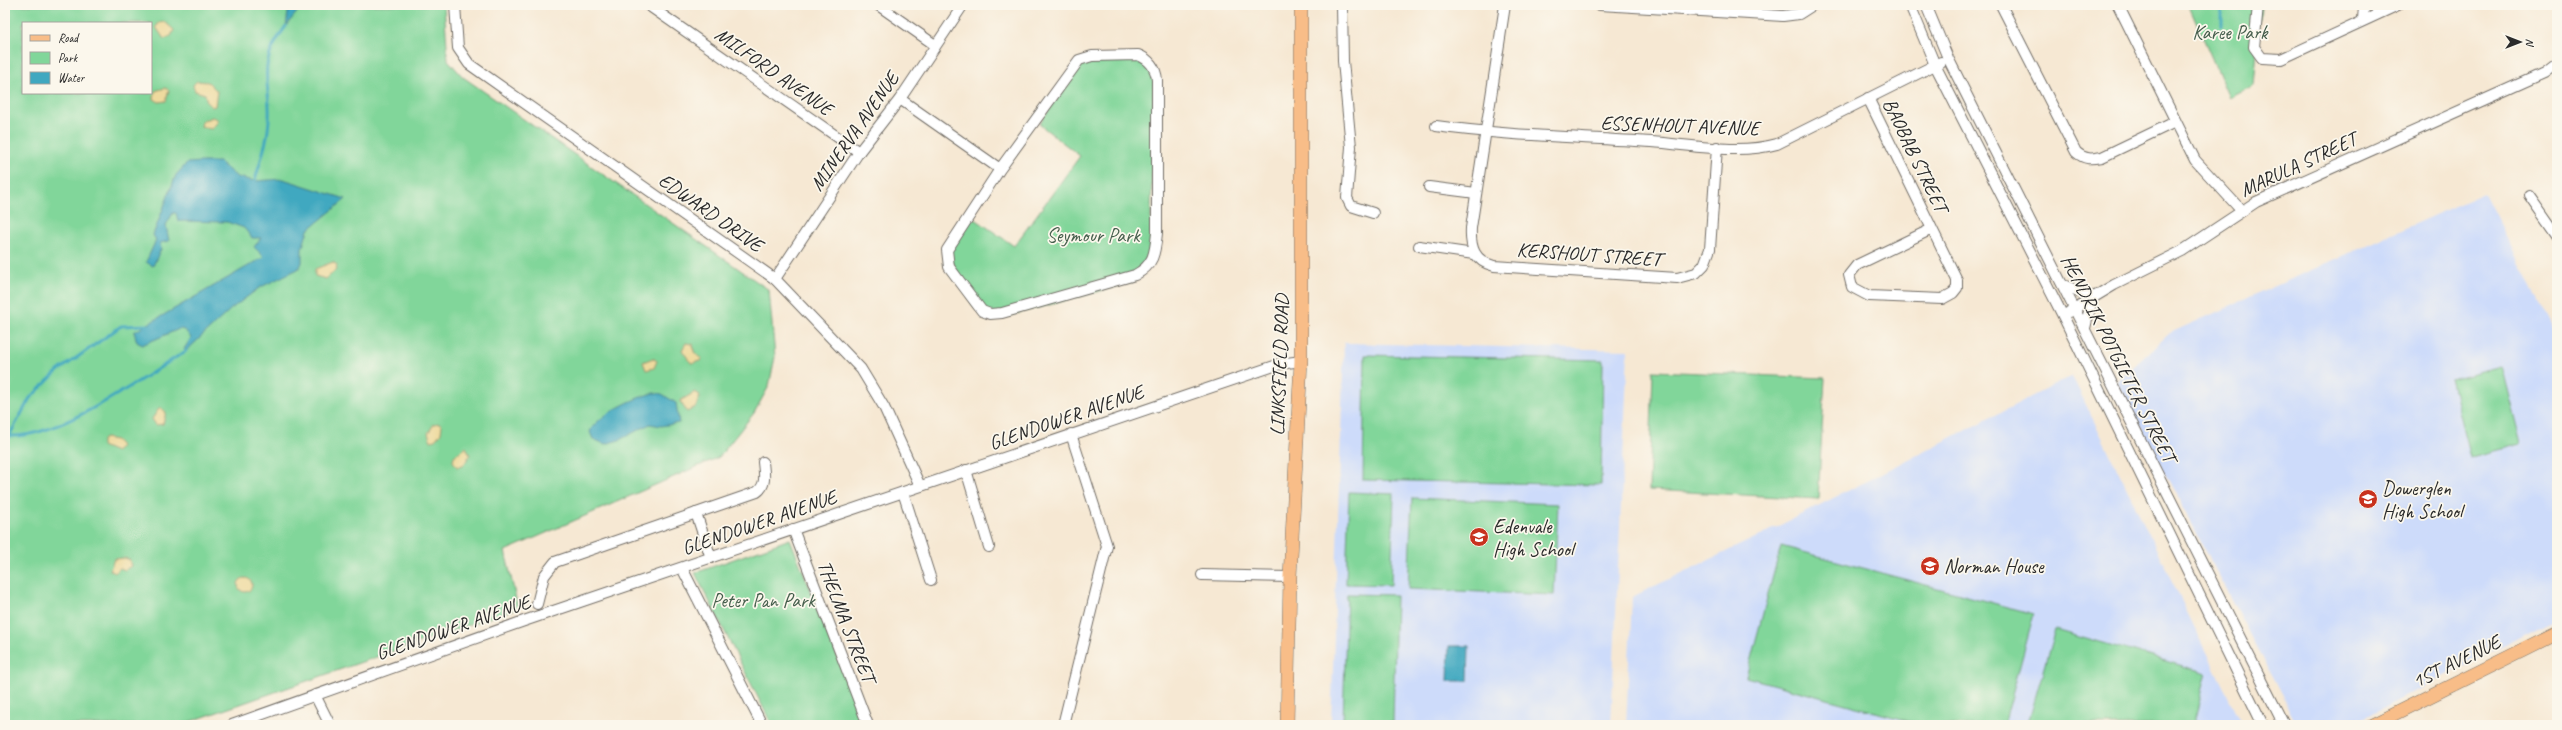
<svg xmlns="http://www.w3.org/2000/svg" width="2562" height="730" font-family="Caveat,sans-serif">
<rect width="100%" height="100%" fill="#fbf7ec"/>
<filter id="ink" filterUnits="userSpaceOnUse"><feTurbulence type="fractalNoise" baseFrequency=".025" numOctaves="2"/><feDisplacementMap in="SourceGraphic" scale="8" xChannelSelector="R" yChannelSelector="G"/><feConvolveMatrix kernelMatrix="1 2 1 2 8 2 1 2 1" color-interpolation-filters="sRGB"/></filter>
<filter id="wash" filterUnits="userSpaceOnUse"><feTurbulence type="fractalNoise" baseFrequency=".012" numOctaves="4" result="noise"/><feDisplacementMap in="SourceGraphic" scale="16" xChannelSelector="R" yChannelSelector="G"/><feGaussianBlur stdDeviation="0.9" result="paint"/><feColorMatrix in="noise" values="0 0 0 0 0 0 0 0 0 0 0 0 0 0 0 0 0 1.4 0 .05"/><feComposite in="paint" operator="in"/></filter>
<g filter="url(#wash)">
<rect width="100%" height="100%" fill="#f6e8d3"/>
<g fill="#cddbfa">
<polygon points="2484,193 2557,338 2557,617 2351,725 2297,725 2117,382 2170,333"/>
<polygon points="1344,343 1628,350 1611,725 1331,725"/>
<polygon points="2072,376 2242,725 1626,725 1632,597 1761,535"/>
</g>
<g fill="#81d69a" stroke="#568062" fill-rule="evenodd">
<path d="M5,5H444L448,60L463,77L769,290L775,357L769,386L754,413L719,457L505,551L518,608L180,725H5ZM23,23H151V93H23Z"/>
<polygon points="2189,5 2261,5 2254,85 2229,98"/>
<polygon points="1091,60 1144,60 1154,75 1150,262 1134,282 1001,318 974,307 945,247 968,214 1014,246 1080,156 1039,124 1081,63"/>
<polygon points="1365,355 1603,360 1601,485 1363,480"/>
<polygon points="2501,366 2521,444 2471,457 2451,379"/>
<polygon points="1653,371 1825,378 1818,499 1649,490"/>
<polygon points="1349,492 1394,494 1391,585 1346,584"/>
<polygon points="1412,498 1558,504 1554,595 1408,589"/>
<polygon points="790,539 865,725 772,725 695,573"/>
<polygon points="1781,546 2034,614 2004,725 1923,725 1746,677"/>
<polygon points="1347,594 1396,595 1393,723 1343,722"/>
<polygon points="2055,629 2207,673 2193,725 2035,725 2028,723"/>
</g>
<g fill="#eeda9e" stroke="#8c8264">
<polygon points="165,22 174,30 171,36 164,39 156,27 159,23"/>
<polygon points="197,81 208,82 217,91 215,106 212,107 207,103 205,94 195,91 193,85"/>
<polygon points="165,88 169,90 166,101 159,102 154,99 155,91"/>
<polygon points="212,117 219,120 212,129 201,127 202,121"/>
<polygon points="333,262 337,265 336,270 326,279 315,276 315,269"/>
<polygon points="686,343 693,344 694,352 702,359 700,361 691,363 682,350"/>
<polygon points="653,358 657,361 654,368 646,370 643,362"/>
<polygon points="695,392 700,395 697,406 687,412 680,401"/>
<polygon points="160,407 166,412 163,424 156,425 152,419"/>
<polygon points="439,423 442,425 441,433 435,440 431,441 428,433 434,424"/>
<polygon points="105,438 116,440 121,446 116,452 102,446 102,440"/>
<polygon points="466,447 470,455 463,466 457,467 453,461 454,456"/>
<polygon points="125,558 130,560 131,566 125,570 120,568 115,573 110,570 114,559"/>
<circle cx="245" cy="585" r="7"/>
</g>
<g fill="#40a8c0" stroke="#366a76">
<polygon points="289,5 301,7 286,26"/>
<polygon points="201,162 219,162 237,177 255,181 283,179 346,199 308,230 302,249 302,263 298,269 259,288 231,309 186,351 184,349 191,338 185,330 179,329 142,345 137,342 134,332 264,257 254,247 261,238 252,238 244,228 227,222 178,221 176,213 173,213 166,225 169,241 160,243 161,249 153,266 146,262 156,240 153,235 176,175 187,163"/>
<path d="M654,393L662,394L676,403L679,423L661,426L650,424L619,440L605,444L593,439L590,432C595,416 638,396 654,393Z"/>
<polygon points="1449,646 1469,646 1468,681 1448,681"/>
</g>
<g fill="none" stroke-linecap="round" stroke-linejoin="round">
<g stroke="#40a8c0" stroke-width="3">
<polyline points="2221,26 2221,5"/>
<path d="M255,181C259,164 266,147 268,130C275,83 251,73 286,26"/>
<path d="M5,435C49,445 146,376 186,351"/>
<polyline points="9,436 30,398 58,371 121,326 147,325"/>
</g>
</g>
</g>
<g filter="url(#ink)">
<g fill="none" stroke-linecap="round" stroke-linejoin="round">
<g stroke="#726d66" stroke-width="12">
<g id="minor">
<polyline points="455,5 458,48 469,64 775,279 861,369 884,407 920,486"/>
<polyline points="648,5 859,152"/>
<polyline points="878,5 935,45"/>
<polyline points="1342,5 1343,61 1351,147 1347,198 1351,206 1373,213"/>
<path d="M1505,5L1471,228C1470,247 1474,261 1494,266L1677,278L1696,273L1704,265L1710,249L1717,147"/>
<polyline points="1600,5 1783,16 1799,14 1813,5"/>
<polyline points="1910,5 1935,65 2063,316 2263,725"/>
<polyline points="1926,5 1948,58 2284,725"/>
<path d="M2001,5L2076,152C2085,160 2092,159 2102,157L2175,122"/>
<polyline points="2118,5 2195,160 2241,210"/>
<polyline points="2258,5 2254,47 2262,58 2281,59 2398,5"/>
<polyline points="2363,20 2364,5"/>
<polyline points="1868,98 1957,280 1957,288 1953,293 1942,299 1869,296 1852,287 1849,275 1857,265 1932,229"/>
<path d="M900,99L1000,169L1079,60L1092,56L1138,55C1149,59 1156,68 1157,80V233C1155,253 1154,265 1135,275L1002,313L990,314L982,311L949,267L947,250L1000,169"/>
<path d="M1436,126C1508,136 1580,137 1652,142C1692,145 1738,155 1777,144L1941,62"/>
<polyline points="1429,187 1476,193"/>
<polyline points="2529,195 2557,235"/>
<polyline points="1419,246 1474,254"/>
<polyline points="775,279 859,152 900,99 963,5"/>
<polyline points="2063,285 2094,297"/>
<polyline points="2069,312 2114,285 2182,251 2256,202 2544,73 2557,63"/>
<polyline points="2085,328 2092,299"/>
<polyline points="966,470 989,547"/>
<polyline points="903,492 931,580"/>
<polyline points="696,513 711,558"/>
<polyline points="793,529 868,725"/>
<polyline points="682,568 762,725"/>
<polyline points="1202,575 1290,577"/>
<path d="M537,604L544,576L555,562L757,492C767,485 764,473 763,462"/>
<polyline points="315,695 330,725"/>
<polyline points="232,725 524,621 1280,364 1301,361"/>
<polyline points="1063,725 1107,546 1071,434"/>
</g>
</g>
<g stroke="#726d66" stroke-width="14">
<g id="major">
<polyline points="1287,725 1290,577 1301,361 1301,5"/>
<polyline points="2372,725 2557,633"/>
</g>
</g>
<use href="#minor" stroke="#fff" stroke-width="10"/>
<use href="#major" stroke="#f8bd88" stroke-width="13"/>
</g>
</g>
<defs>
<g id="school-disc" transform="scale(1)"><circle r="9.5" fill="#c8321e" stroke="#fbf7ec"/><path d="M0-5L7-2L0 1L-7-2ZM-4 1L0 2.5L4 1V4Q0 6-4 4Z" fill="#fff"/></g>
</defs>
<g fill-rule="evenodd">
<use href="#school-disc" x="2368" y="499"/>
<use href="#school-disc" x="1479" y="537"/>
<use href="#school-disc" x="1930" y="566"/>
</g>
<g text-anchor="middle" stroke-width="3.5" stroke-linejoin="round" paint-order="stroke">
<g font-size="20" fill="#455e4c" stroke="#fbf7ec">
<text x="2230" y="39">Karee Park</text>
<text x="1093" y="242">Seymour Park</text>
<text x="763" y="607">Peter Pan Park</text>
</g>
<g font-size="20" fill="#2b2b2b" stroke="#fbf7ec">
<text transform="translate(774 71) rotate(35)" y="7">MILFORD AVENUE</text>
<text transform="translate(1680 125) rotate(2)" y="7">ESSENHOUT AVENUE</text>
<text transform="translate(854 131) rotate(-55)" y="7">MINERVA AVENUE</text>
<text transform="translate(1916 155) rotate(64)" y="7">BAOBAB STREET</text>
<text transform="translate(2298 164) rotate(-25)" y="7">MARULA STREET</text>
<text transform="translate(711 212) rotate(35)" y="7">EDWARD DRIVE</text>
<text transform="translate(1589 254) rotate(4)" y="7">KERSHOUT STREET</text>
<text transform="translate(2119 358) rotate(63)" y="7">HENDRIK POTGIETER STREET</text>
<text transform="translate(1279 365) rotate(-88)" y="7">LINKSFIELD ROAD</text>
<text transform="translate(1066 417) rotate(-19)" y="7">GLENDOWER AVENUE</text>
<text transform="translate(759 522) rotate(-19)" y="7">GLENDOWER AVENUE</text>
<text transform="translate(847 621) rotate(69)" y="7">THELMA STREET</text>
<text transform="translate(453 627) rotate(-19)" y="7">GLENDOWER AVENUE</text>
<text transform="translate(2456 661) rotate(-26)" y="7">1ST AVENUE</text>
</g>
<g font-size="20" fill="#2b2b2b" stroke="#fbf7ec" text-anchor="start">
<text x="2382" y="495">Dowerglen<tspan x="2382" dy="23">High School</tspan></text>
<text x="1493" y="533">Edenvale<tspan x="1493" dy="23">High School</tspan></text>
<text x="1944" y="573">Norman House</text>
</g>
</g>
<rect width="2562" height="730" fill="none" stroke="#fbf7ec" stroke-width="20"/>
<rect x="22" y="22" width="130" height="72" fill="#fbf7ec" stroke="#a8a59f"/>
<rect x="30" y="35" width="20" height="6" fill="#f8bd88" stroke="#a8a59f"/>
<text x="58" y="42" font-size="12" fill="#2b2b2b">Road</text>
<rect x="30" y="52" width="20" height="12" fill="#81d69a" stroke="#a8a59f"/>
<text x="58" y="62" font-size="12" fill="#2b2b2b">Park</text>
<rect x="30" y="72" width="20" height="12" fill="#40a8c0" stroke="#a8a59f"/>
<text x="58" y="82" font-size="12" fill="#2b2b2b">Water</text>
<g transform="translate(2520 42) rotate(90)" stroke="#fbf7ec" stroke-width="3" paint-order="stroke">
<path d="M0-3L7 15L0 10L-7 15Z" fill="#2b2b2b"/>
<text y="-6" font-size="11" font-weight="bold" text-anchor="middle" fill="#2b2b2b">N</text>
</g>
</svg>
